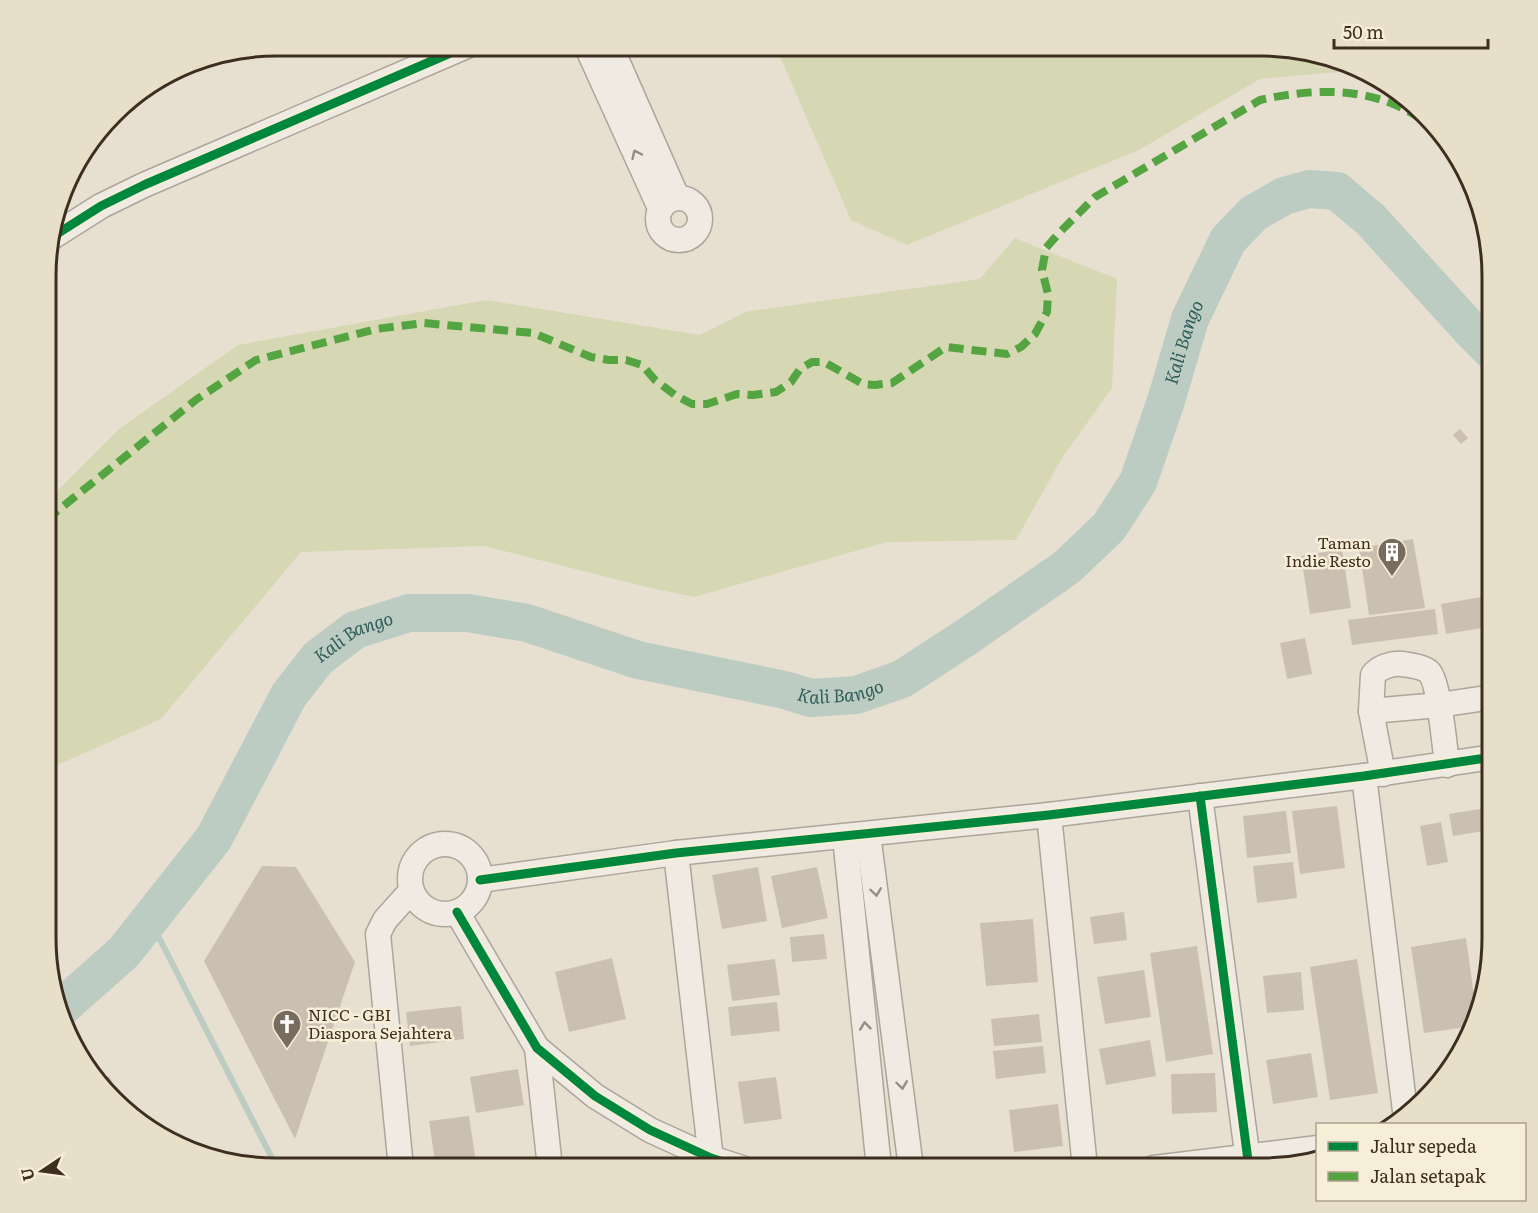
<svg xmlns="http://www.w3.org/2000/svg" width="1538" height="1213" font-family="Literata,serif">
<rect width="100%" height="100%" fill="#e7e0d1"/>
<g fill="#d6d7b3">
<polygon points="775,45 1277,45 1350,62 1362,70 1260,79 1139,150 907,245 851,220"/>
<polygon points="1015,238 1117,279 1112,388 1062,458 1016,540 887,542 694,597 642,586 484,546 301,552 161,719 46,770 46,502 119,429 238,345 486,300 700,335 745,312 980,279"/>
</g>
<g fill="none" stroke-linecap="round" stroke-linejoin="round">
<polyline stroke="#bcccc2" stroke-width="6" points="150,920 277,1168"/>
<path stroke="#bcccc2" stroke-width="38" id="s1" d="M61,1008L124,952L214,838L289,695L318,658L355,630L409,613H468L527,623L638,660L785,690L811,698L856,695L902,679L968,636L1067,567L1109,527L1138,482L1166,401L1190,319L1228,240L1254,213L1284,196L1309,189L1337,191L1371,220L1470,329L1493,352"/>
</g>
<g fill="#cbbfb2">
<polygon points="1460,429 1468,438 1461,444 1453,435"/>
<polygon points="1413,539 1425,608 1369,615 1359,548"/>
<polygon points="1342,549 1351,608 1310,614 1301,556"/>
<polygon points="1493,595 1493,626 1446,634 1441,604"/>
<polygon points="1435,609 1438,634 1352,645 1348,620"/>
<polygon points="1305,638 1312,674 1287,679 1280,643"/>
<polygon points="1337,806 1345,868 1300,874 1292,811"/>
<polygon points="1486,808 1490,830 1453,836 1449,814"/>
<polygon points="1286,811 1291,853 1247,858 1243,816"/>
<polygon points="1441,822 1448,862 1427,866 1420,826"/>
<polygon points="1293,862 1297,898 1257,903 1253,866"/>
<polygon points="262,866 296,867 355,962 295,1139 204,961"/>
<polygon points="758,867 767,921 722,929 712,875"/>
<polygon points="817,867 828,918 782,928 771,876"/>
<polygon points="1124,912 1127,940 1094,944 1090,917"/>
<polygon points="1033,919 1038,982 986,986 980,923"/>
<polygon points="824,934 827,959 792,962 790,937"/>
<polygon points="1466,938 1477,1017 1475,1026 1424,1033 1411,947"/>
<polygon points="1197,946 1213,1054 1166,1062 1150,953"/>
<polygon points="612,958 626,1019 569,1032 555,972"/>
<polygon points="775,959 780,995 732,1001 727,965"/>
<polygon points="1357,959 1378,1093 1330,1100 1310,967"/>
<polygon points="1144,970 1151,1017 1105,1024 1097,977"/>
<polygon points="1301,972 1304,1010 1267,1013 1263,976"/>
<polygon points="777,1002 780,1031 731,1036 728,1007"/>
<polygon points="461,1006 464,1039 410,1046 406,1012"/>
<polygon points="1039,1014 1042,1042 994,1046 991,1019"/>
<polygon points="1150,1040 1156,1076 1106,1085 1099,1049"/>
<polygon points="1043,1046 1046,1073 996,1079 993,1051"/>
<polygon points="1311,1053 1318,1097 1273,1104 1266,1060"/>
<polygon points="518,1069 524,1105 476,1113 470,1077"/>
<polygon points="1215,1073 1217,1112 1172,1114 1171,1074"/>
<polygon points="109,1076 126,1112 100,1080"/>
<polygon points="776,1077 782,1119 744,1124 738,1082"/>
<polygon points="1058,1104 1063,1146 1014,1152 1009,1110"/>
<polygon points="469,1116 477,1168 436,1168 429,1121"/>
<polygon points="515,1161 517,1168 486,1168 485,1166"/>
</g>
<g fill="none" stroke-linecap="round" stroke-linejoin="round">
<g stroke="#ada599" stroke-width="27">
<g id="minor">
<polyline points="586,45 660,208"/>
<polyline points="610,45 677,197"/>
<circle cx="679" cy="219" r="21"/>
<polyline points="49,239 101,206 144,185 469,45"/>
<polyline points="1371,711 1439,705 1493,697"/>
<path d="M1383,774L1371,711L1373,675C1379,667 1392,663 1402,664C1410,665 1424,667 1429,672C1439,682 1445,749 1447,765"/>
<polyline points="1364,776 1405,1111"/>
<polyline points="1200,796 1249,1168"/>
<polyline points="1049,815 1085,1168"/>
<polyline points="868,834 911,1168"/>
<polyline points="845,837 879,1168"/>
<circle cx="445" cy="879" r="35"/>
<polyline points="676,853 712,1168"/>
<polyline points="480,880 676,853 1049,815 1364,776 1493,757"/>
<polyline points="457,912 537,1048 595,1096 650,1130 711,1158 742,1168"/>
<polyline points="537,1048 550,1168"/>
<polyline points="401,1168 378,934 385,920 411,891"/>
<polyline points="1154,1168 1318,1148"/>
</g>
</g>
<use href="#minor" stroke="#efebe3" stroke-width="24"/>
<path stroke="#54a441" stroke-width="8" stroke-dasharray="15 8" stroke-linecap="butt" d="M46,520L197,399L256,360L376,329L424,323L533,333L591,357L609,360H626L642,365L655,380L675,395L692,404H707L737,394L753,395L776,392L791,382L800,369L812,362H824L863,384L875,385L892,383L946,347L1007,354L1021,347L1035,334L1047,312L1048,294L1042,270L1046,248L1059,233L1095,197L1260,100C1323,86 1389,86 1439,134"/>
<g stroke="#f7eed8" stroke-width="13">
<g id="cycleway">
<polyline points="49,239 101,206 144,185 469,45"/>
<polyline points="1200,796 1249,1168"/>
<polyline points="480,880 676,853 1049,815 1364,776 1493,757"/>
<polyline points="457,912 537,1048 595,1096 650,1130 711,1158 742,1168"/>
</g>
</g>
<use href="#cycleway" stroke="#00873e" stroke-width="9"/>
</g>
<defs><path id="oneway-chevron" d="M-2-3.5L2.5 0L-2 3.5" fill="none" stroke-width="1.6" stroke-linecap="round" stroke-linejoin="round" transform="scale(1.5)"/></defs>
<g stroke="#968c82">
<use href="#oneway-chevron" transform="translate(636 154) rotate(-115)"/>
<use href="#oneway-chevron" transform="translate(876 892) rotate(82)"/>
<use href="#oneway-chevron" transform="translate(865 1026) rotate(-96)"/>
<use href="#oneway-chevron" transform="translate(902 1085) rotate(82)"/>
</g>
<defs>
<g id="building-pin" transform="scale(1.5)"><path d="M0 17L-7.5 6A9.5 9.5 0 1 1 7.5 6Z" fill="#786c5e" stroke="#f7eed8"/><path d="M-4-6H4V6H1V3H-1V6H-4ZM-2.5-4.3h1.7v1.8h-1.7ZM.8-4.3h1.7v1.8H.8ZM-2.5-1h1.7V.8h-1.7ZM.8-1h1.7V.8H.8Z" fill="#fff"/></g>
<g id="church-pin" transform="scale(1.5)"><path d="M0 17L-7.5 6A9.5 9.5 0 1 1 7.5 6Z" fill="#786c5e" stroke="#f7eed8"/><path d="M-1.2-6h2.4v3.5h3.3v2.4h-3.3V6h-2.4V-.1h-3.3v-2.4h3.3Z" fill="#fff"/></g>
</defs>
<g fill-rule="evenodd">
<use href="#building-pin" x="1392" y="552"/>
<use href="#church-pin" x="287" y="1024"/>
</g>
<g text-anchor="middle" stroke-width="5" stroke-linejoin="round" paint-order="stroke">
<g font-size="16" fill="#3d2e20" stroke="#f7eed8" text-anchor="end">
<text x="1371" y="549">Taman<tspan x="1371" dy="18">Indie Resto</tspan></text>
<text x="308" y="1021" text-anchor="start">NICC - GBI<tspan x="308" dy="18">Diaspora Sejahtera</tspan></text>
</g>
<g font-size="18" font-style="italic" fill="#2f5d5a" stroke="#f7eed8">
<text dy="6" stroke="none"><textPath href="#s1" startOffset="1506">Kali Bango</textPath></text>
<text dy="6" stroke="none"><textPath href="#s1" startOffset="480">Kali Bango</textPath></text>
<text dy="6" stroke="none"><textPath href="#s1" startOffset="984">Kali Bango</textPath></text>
</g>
</g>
<path d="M0 0H1538V1213H0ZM276 56H1262A220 220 0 0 1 1482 276V938A220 220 0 0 1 1262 1158H276A220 220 0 0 1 56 938V276A220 220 0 0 1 276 56Z" fill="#e8dfc9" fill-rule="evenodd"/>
<path fill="none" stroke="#3d2e20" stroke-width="3" d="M276 56H1262A220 220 0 0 1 1482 276V938A220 220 0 0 1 1262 1158H276A220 220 0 0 1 56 938V276A220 220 0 0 1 276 56Z"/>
<rect x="1316" y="1123" width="210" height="78" fill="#f7eed8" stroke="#ada18e" stroke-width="1.5"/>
<rect x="1328" y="1142" width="30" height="9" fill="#00873e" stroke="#ada18e" stroke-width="1.5"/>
<text x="1370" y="1153" font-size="18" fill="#3d2e20">Jalur sepeda</text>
<rect x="1328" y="1172" width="30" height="9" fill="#54a441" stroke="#ada18e" stroke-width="1.5"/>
<text x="1370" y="1183" font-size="18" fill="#3d2e20">Jalan setapak</text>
<g transform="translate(42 1171) rotate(257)" stroke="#f7eed8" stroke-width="4.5" paint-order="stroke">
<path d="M0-4.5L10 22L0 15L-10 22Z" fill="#3d2e20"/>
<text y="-9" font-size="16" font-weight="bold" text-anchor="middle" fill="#3d2e20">U</text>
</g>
<path d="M1334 39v9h154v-9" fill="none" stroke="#3d2e20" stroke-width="3"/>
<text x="1343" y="39" font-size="18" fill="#3d2e20" stroke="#f7eed8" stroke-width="4.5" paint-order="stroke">50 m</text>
</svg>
